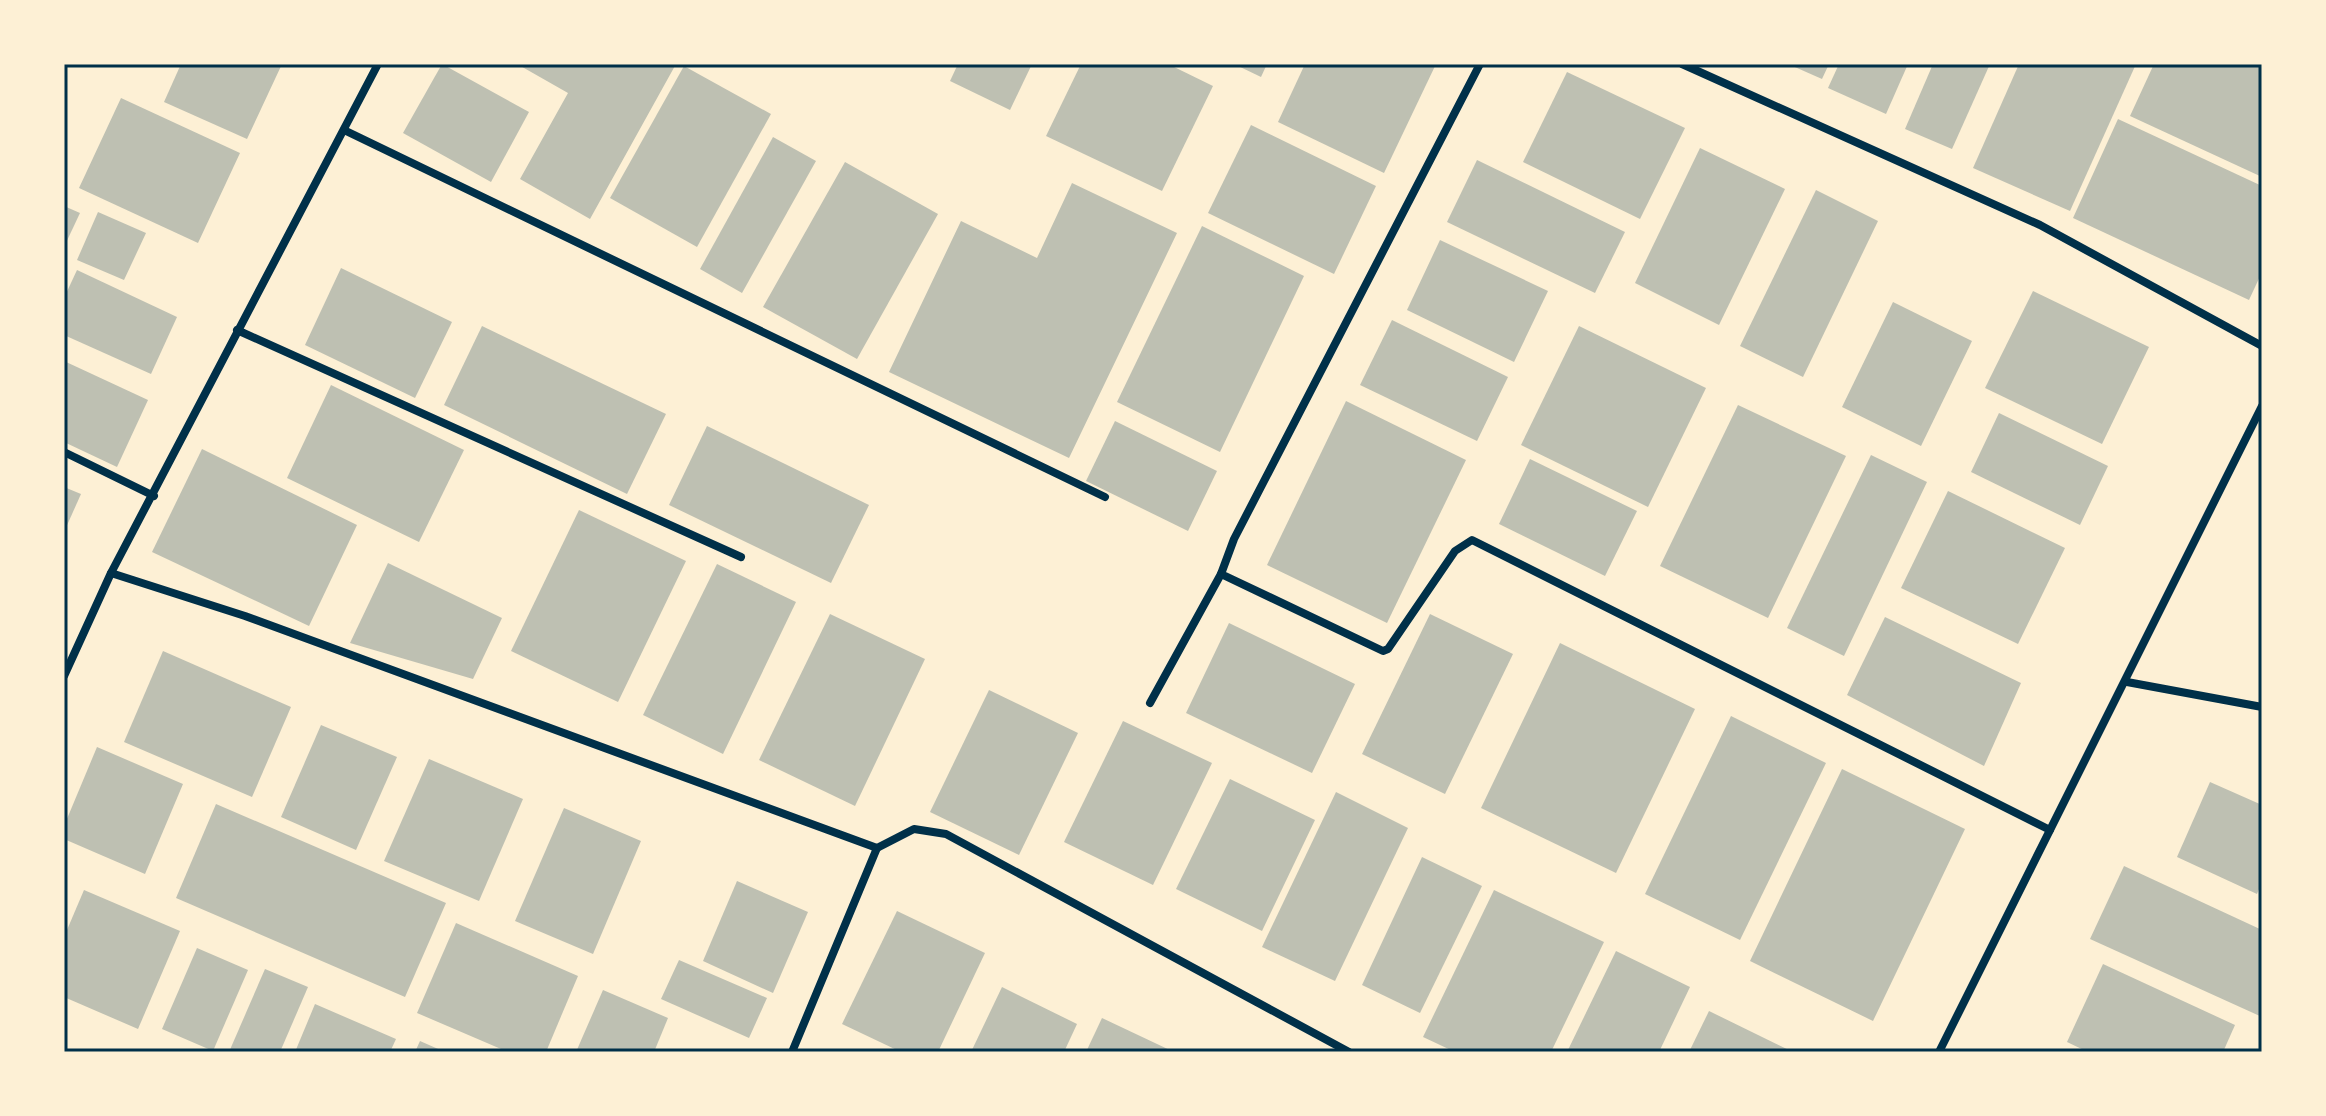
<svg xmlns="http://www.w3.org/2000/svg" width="2326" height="1116" font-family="Roboto,sans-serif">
<rect width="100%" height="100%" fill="#fdf0d5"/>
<g fill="#bec0b2">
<polygon points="181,64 282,64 247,139 164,102"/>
<polygon points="442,64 529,112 491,182 403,133"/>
<polygon points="517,64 676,64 590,219 520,179 568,93"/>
<polygon points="958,64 1032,64 1010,110 950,81"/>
<polygon points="1081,64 1168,64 1213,86 1162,191 1046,136"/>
<polygon points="1234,64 1267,64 1261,77"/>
<polygon points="1305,64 1436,64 1384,173 1278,122"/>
<polygon points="1788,64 1829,64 1822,79"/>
<polygon points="1839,64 1908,64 1886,114 1828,88"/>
<polygon points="1933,64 1990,64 1952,149 1905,129"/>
<polygon points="2019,64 2136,64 2070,211 1973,168"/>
<polygon points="2154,64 2262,66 2262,177 2130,116"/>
<polygon points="684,66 771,114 697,247 610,198"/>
<polygon points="1567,72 1685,128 1640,219 1523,162"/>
<polygon points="121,98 240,153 198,243 79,188"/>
<polygon points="2118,119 2262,186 2262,272 2249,300 2073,218"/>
<polygon points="1251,125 1376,186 1334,274 1208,213"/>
<polygon points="773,137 816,161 742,293 700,269"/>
<polygon points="1700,148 1785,189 1719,325 1635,283"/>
<polygon points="1477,160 1625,232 1595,293 1447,222"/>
<polygon points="845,162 938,214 857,359 763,307"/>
<polygon points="1072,183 1177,233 1069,458 889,372 961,221 1037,258"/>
<polygon points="1816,190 1878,221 1803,377 1740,346"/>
<polygon points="64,206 80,213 64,247"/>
<polygon points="98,212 146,233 124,280 77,260"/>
<polygon points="1202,226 1304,276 1220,452 1117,402"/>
<polygon points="1440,240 1548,291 1514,362 1407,310"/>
<polygon points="341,268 452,322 415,398 305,345"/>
<polygon points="77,270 177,317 151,374 64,335 64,298"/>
<polygon points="2033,291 2149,347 2102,444 1985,388"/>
<polygon points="1893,302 1972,341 1921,446 1842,407"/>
<polygon points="1392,320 1508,377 1477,441 1360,385"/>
<polygon points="482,326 666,414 627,494 444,405"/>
<polygon points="1579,326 1706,388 1648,507 1521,445"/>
<polygon points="64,361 148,400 117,467 64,442"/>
<polygon points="331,385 464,450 419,542 287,478"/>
<polygon points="1346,401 1466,460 1387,623 1267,565"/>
<polygon points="1738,405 1846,456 1768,618 1660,566"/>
<polygon points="1999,413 2108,466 2080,525 1971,472"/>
<polygon points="1115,421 1217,471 1188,531 1086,481"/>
<polygon points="707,426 869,505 831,583 669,505"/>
<polygon points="202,449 357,525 309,626 152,552"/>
<polygon points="1871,455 1927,482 1844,656 1787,628"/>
<polygon points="1530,459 1637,511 1605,576 1499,524"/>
<polygon points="64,487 81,494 64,532"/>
<polygon points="1948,491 2065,548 2018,644 1901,588"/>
<polygon points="579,510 686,561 618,702 511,651"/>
<polygon points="388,563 502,618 473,679 350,643"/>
<polygon points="717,564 796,602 723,754 643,715"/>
<polygon points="830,614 925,659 855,806 759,760"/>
<polygon points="1430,614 1513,654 1445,794 1362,754"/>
<polygon points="1885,617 2021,683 1984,766 1847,695"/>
<polygon points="1229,623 1355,684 1312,773 1186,713"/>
<polygon points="1560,643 1695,709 1616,873 1481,808"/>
<polygon points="163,651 291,707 252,797 124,742"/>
<polygon points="989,690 1078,733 1019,855 930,812"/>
<polygon points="1731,716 1826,763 1740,940 1645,894"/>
<polygon points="1123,721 1212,763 1153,885 1064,842"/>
<polygon points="321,725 397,757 356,850 281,817"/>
<polygon points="97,747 183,784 145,874 64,839 64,826"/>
<polygon points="429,759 523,799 479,901 384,861"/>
<polygon points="1842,769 1965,829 1873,1021 1750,961"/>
<polygon points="1230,779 1315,820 1262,931 1176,889"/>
<polygon points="2210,782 2262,805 2262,882 2257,894 2177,857"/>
<polygon points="1336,792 1408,828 1335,981 1262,947"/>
<polygon points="216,804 446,903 405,997 176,898"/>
<polygon points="564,808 641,841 593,954 515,921"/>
<polygon points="1422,857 1482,886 1420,1013 1362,985"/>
<polygon points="2124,866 2262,930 2262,1017 2090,939"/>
<polygon points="737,881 808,912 773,993 703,961"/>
<polygon points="84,890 180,931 138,1029 64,997 64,937"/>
<polygon points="1494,890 1604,942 1551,1052 1455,1052 1423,1037"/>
<polygon points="897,911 985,953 938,1052 901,1052 842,1024"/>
<polygon points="456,923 578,976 546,1052 508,1052 417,1013"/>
<polygon points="197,948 248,970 213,1051 162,1029"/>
<polygon points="1616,951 1690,987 1659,1052 1567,1052"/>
<polygon points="679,960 767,998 749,1038 661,999"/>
<polygon points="2103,964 2235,1025 2223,1052 2088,1052 2067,1042"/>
<polygon points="265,969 308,987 280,1052 229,1052"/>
<polygon points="1002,987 1077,1024 1064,1052 971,1052"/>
<polygon points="603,990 668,1018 654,1052 576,1052"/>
<polygon points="315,1004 396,1039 390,1052 295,1052"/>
<polygon points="1709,1011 1793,1052 1689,1052"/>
<polygon points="1102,1018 1174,1052 1086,1052"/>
<polygon points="420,1041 445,1052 415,1052"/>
</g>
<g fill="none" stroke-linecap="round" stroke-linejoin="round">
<g stroke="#003049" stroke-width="8">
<polyline points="1480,64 1234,539 1221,574 1383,651 1388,649 1455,551 1472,540 2050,830"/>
<polyline points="1682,64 2040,225 2262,346"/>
<polyline points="346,131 1105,497"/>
<polyline points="237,330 741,557"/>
<polyline points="64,452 154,496"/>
<polyline points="111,573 245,616 877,848 914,829 946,834 1349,1052"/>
<polyline points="64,676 111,573 378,64"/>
<polyline points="2127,682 2262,707"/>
<polyline points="1150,703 1221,574"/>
<polyline points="792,1052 877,848"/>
<polyline points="1939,1052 2262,406"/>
</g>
</g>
<rect width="2326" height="1116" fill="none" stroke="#fdf0d5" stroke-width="132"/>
<rect x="66" y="66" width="2194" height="984" fill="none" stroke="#003049" stroke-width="3"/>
</svg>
